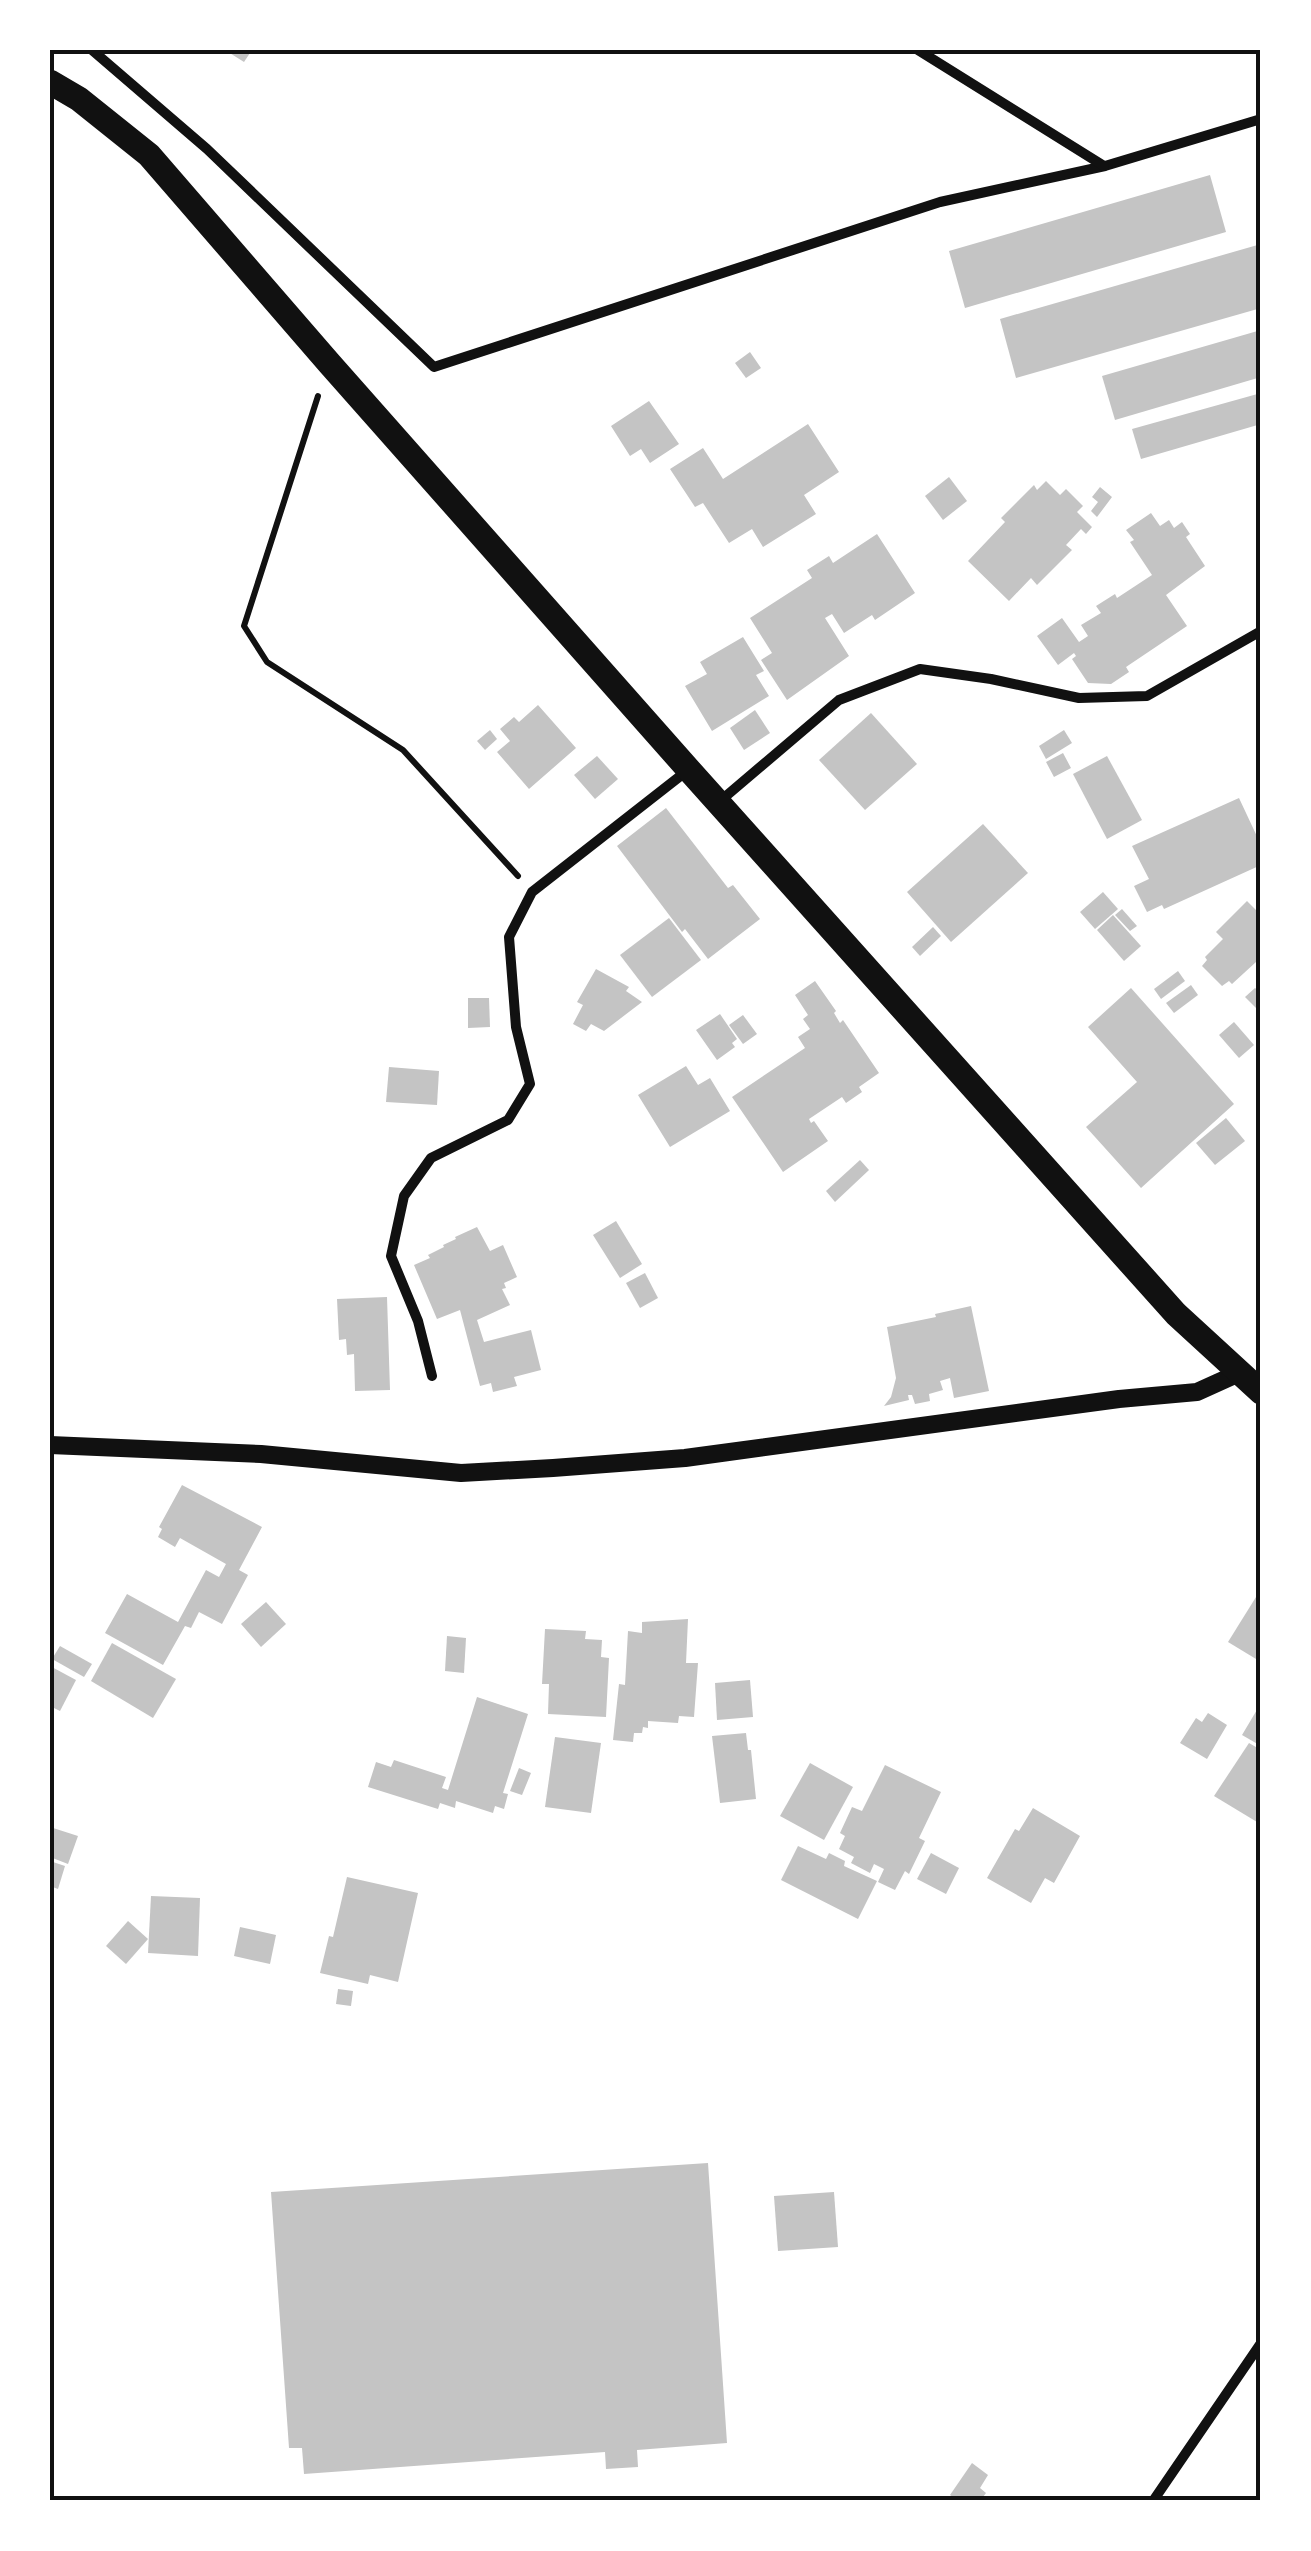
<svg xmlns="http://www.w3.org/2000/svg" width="1311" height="2551" font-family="Cabin,sans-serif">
<rect width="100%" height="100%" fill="#fff"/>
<g fill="#c4c4c4">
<polygon points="225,50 252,50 244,62"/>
<polygon points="1210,175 1226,232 965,308 949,251"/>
<polygon points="1261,244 1261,308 1016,378 1000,319"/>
<polygon points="1261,330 1261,377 1115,420 1102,376"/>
<polygon points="750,352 761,368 746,378 735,363"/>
<polygon points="1261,393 1261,424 1141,459 1132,429"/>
<polygon points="649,401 679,444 650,463 641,449 630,456 611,426"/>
<polygon points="808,424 839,472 804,495 816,514 763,547 752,529 729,543 703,503 695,507 670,469 703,448 723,479"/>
<polygon points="949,477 967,501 943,520 925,496"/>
<polygon points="1046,481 1060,495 1066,489 1083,506 1077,512 1092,527 1086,534 1081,529 1066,545 1072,550 1037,585 1031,578 1009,601 968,561 1005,522 1001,518 1034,485 1037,490"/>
<polygon points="1100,487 1112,497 1097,517 1091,511 1098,502 1092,497"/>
<polygon points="1151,513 1160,526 1169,520 1174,528 1182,522 1190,534 1186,537 1205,566 1166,595 1187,626 1126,667 1129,672 1111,684 1088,683 1072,659 1076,656 1074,653 1058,665 1037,636 1062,618 1079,642 1088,636 1081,625 1101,613 1096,606 1115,594 1117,598 1152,575 1130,542 1134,540 1126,530"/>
<polygon points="877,534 915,593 875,620 872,615 844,633 832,614 825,618 849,656 787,700 761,660 772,653 750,618 812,578 807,570 829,556 833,563"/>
<polygon points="743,637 764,671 756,675 769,696 712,731 685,686 707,674 700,662"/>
<polygon points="538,705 576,748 529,789 497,752 510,741 500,729 514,717 519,722"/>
<polygon points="755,710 770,733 744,750 730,728"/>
<polygon points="871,713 917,764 865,810 819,760"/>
<polygon points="490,730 497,739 485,750 477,741"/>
<polygon points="1064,730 1072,743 1046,759 1039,746"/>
<polygon points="1063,753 1071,768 1054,777 1046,762"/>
<polygon points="597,756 618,779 595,799 574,775"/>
<polygon points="1107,756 1142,820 1107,839 1073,774"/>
<polygon points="1239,798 1261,845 1261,865 1164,909 1162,905 1147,912 1134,886 1149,879 1132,846"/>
<polygon points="666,808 728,888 733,885 760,919 708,959 685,929 682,932 617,846"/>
<polygon points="983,824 1028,873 951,942 907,892"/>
<polygon points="1103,892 1118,909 1095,929 1080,912"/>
<polygon points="1247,901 1261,915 1261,967 1256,962 1232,984 1229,981 1222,986 1202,966 1207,960 1205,957 1223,939 1216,932"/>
<polygon points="1122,909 1137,926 1130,931 1115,915"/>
<polygon points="1113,915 1141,946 1124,961 1097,930"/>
<polygon points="669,918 701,960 652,997 620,955"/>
<polygon points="933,927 941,936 920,956 912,947"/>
<polygon points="596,969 629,987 626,991 642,1002 604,1031 591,1024 586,1031 573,1024 583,1005 577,1002"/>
<polygon points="1178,971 1185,981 1161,999 1154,989"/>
<polygon points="815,981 836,1011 834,1013 840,1023 843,1020 879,1073 859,1087 862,1092 846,1103 842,1097 809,1119 811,1123 814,1121 828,1141 783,1172 732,1097 805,1048 798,1037 810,1029 803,1019 808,1015 795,995"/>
<polygon points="1191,985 1198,995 1174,1013 1166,1003"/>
<polygon points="1131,988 1234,1104 1141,1188 1086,1127 1137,1082 1088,1027"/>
<polygon points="1255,988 1261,993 1261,1013 1245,997"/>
<polygon points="468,998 489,998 490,1027 468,1028"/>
<polygon points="720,1014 737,1039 732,1043 735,1047 717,1060 696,1030"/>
<polygon points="743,1015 757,1034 743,1044 729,1025"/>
<polygon points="1234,1022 1254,1045 1239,1058 1219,1035"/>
<polygon points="686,1066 698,1085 710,1078 730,1111 670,1147 638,1095"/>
<polygon points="389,1067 439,1071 437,1105 386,1102"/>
<polygon points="1226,1118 1245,1141 1215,1165 1196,1143"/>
<polygon points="860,1160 869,1170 835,1202 826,1191"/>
<polygon points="616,1221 642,1264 620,1278 593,1235"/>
<polygon points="477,1227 490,1251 503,1245 517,1277 504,1283 506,1288 502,1289 510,1305 477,1320 484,1342 531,1330 541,1370 514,1377 517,1386 493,1392 491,1383 480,1386 460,1310 437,1319 414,1265 430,1258 428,1255 444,1247 443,1245 456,1239 455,1237"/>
<polygon points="645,1273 658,1298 640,1308 626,1283"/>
<polygon points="387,1297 390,1390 355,1391 354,1354 347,1355 346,1339 339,1340 337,1299"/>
<polygon points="971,1306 989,1391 954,1398 950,1378 940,1381 943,1390 929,1394 930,1401 915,1404 912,1395 908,1395 909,1400 884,1406 891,1397 896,1378 887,1327 936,1317 935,1314"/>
<polygon points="182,1485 262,1527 239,1570 248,1575 222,1624 199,1612 191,1628 185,1626 163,1665 105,1633 127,1594 178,1622 206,1570 219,1577 226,1564 180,1538 175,1547 158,1537 162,1529 159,1527"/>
<polygon points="1261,1589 1261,1662 1228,1642"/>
<polygon points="266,1602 286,1624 261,1647 241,1624"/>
<polygon points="688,1619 686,1663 698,1663 694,1717 679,1716 678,1723 648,1721 648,1728 643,1727 642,1733 634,1733 633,1742 613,1740 619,1684 625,1685 628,1631 642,1633 642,1622"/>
<polygon points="545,1629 586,1631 585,1639 602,1640 601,1657 609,1658 606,1717 548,1714 549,1684 542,1684"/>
<polygon points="447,1636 466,1638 464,1673 445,1671"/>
<polygon points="112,1643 176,1679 153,1718 91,1681"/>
<polygon points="60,1646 92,1664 84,1677 52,1659"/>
<polygon points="50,1666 76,1680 60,1711 50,1706"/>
<polygon points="750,1680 753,1717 717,1720 715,1683"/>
<polygon points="477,1697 528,1714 503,1793 508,1794 504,1809 495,1806 493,1813 456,1801 455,1808 440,1803 438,1809 368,1787 376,1762 391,1767 394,1760 446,1777 442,1788 448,1790"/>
<polygon points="1261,1703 1261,1746 1242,1735"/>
<polygon points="1208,1713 1227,1725 1207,1759 1180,1743 1196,1718 1202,1722"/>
<polygon points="746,1733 748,1750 751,1750 756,1799 720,1803 712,1736"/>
<polygon points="555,1737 601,1743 591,1813 545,1807"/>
<polygon points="1249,1743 1261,1750 1261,1815 1257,1822 1214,1796"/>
<polygon points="810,1763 853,1787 824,1840 780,1816"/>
<polygon points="885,1765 941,1792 919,1838 925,1841 909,1874 905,1871 895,1890 878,1882 884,1869 874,1864 870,1873 851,1863 854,1857 839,1849 845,1836 840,1833 852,1807 862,1811"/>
<polygon points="519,1768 531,1773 522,1795 510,1791"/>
<polygon points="1033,1808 1080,1836 1054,1883 1045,1878 1031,1903 987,1878 1015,1829 1019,1831"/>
<polygon points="50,1827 78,1836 68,1864 50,1857"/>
<polygon points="798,1846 826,1859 829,1853 845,1861 844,1866 877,1881 858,1919 781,1880"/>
<polygon points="931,1853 959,1868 946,1894 917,1879"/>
<polygon points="50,1861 65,1866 58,1889 50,1886"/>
<polygon points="347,1877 418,1893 398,1982 370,1975 368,1984 320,1973 329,1936 333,1937"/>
<polygon points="151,1896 200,1898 198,1956 148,1953"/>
<polygon points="128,1921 148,1939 126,1964 106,1946"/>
<polygon points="240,1927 276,1935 270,1964 234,1956"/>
<polygon points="338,1989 353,1991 351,2006 336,2004"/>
<polygon points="708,2163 727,2443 637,2450 638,2467 606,2469 605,2452 304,2474 302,2448 289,2448 271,2192"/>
<polygon points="834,2192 838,2247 778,2251 774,2196"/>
<polygon points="972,2463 988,2475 980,2488 986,2493 980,2501 958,2501 950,2495"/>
</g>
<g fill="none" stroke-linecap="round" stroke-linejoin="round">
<polyline stroke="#111" stroke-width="6" points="318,396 244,626 267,662 403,750 518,876"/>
<g stroke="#111" stroke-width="10">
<polyline points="92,50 207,149 434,367 940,202 1105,166 1261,119"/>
<polyline points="918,50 1104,166"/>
<polyline points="719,802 839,700 920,669 991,679 1079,698 1147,696 1261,631"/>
<polyline points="432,1376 418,1321 391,1256 404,1196 431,1158 508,1120 530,1084 516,1027 509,937 532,892 688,770"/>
<polyline points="1153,2501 1261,2343"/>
</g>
<polyline stroke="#111" stroke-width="18" points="50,1445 261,1454 461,1473 553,1468 685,1458 1119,1399 1197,1392 1239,1373"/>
<polyline stroke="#111" stroke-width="25" points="50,82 79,99 149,155 329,363 689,770 1176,1314 1261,1392"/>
</g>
<rect width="1311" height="2551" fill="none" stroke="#ffffff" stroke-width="105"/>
<rect x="52" y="52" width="1206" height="2446" fill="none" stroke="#111" stroke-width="4"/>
</svg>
